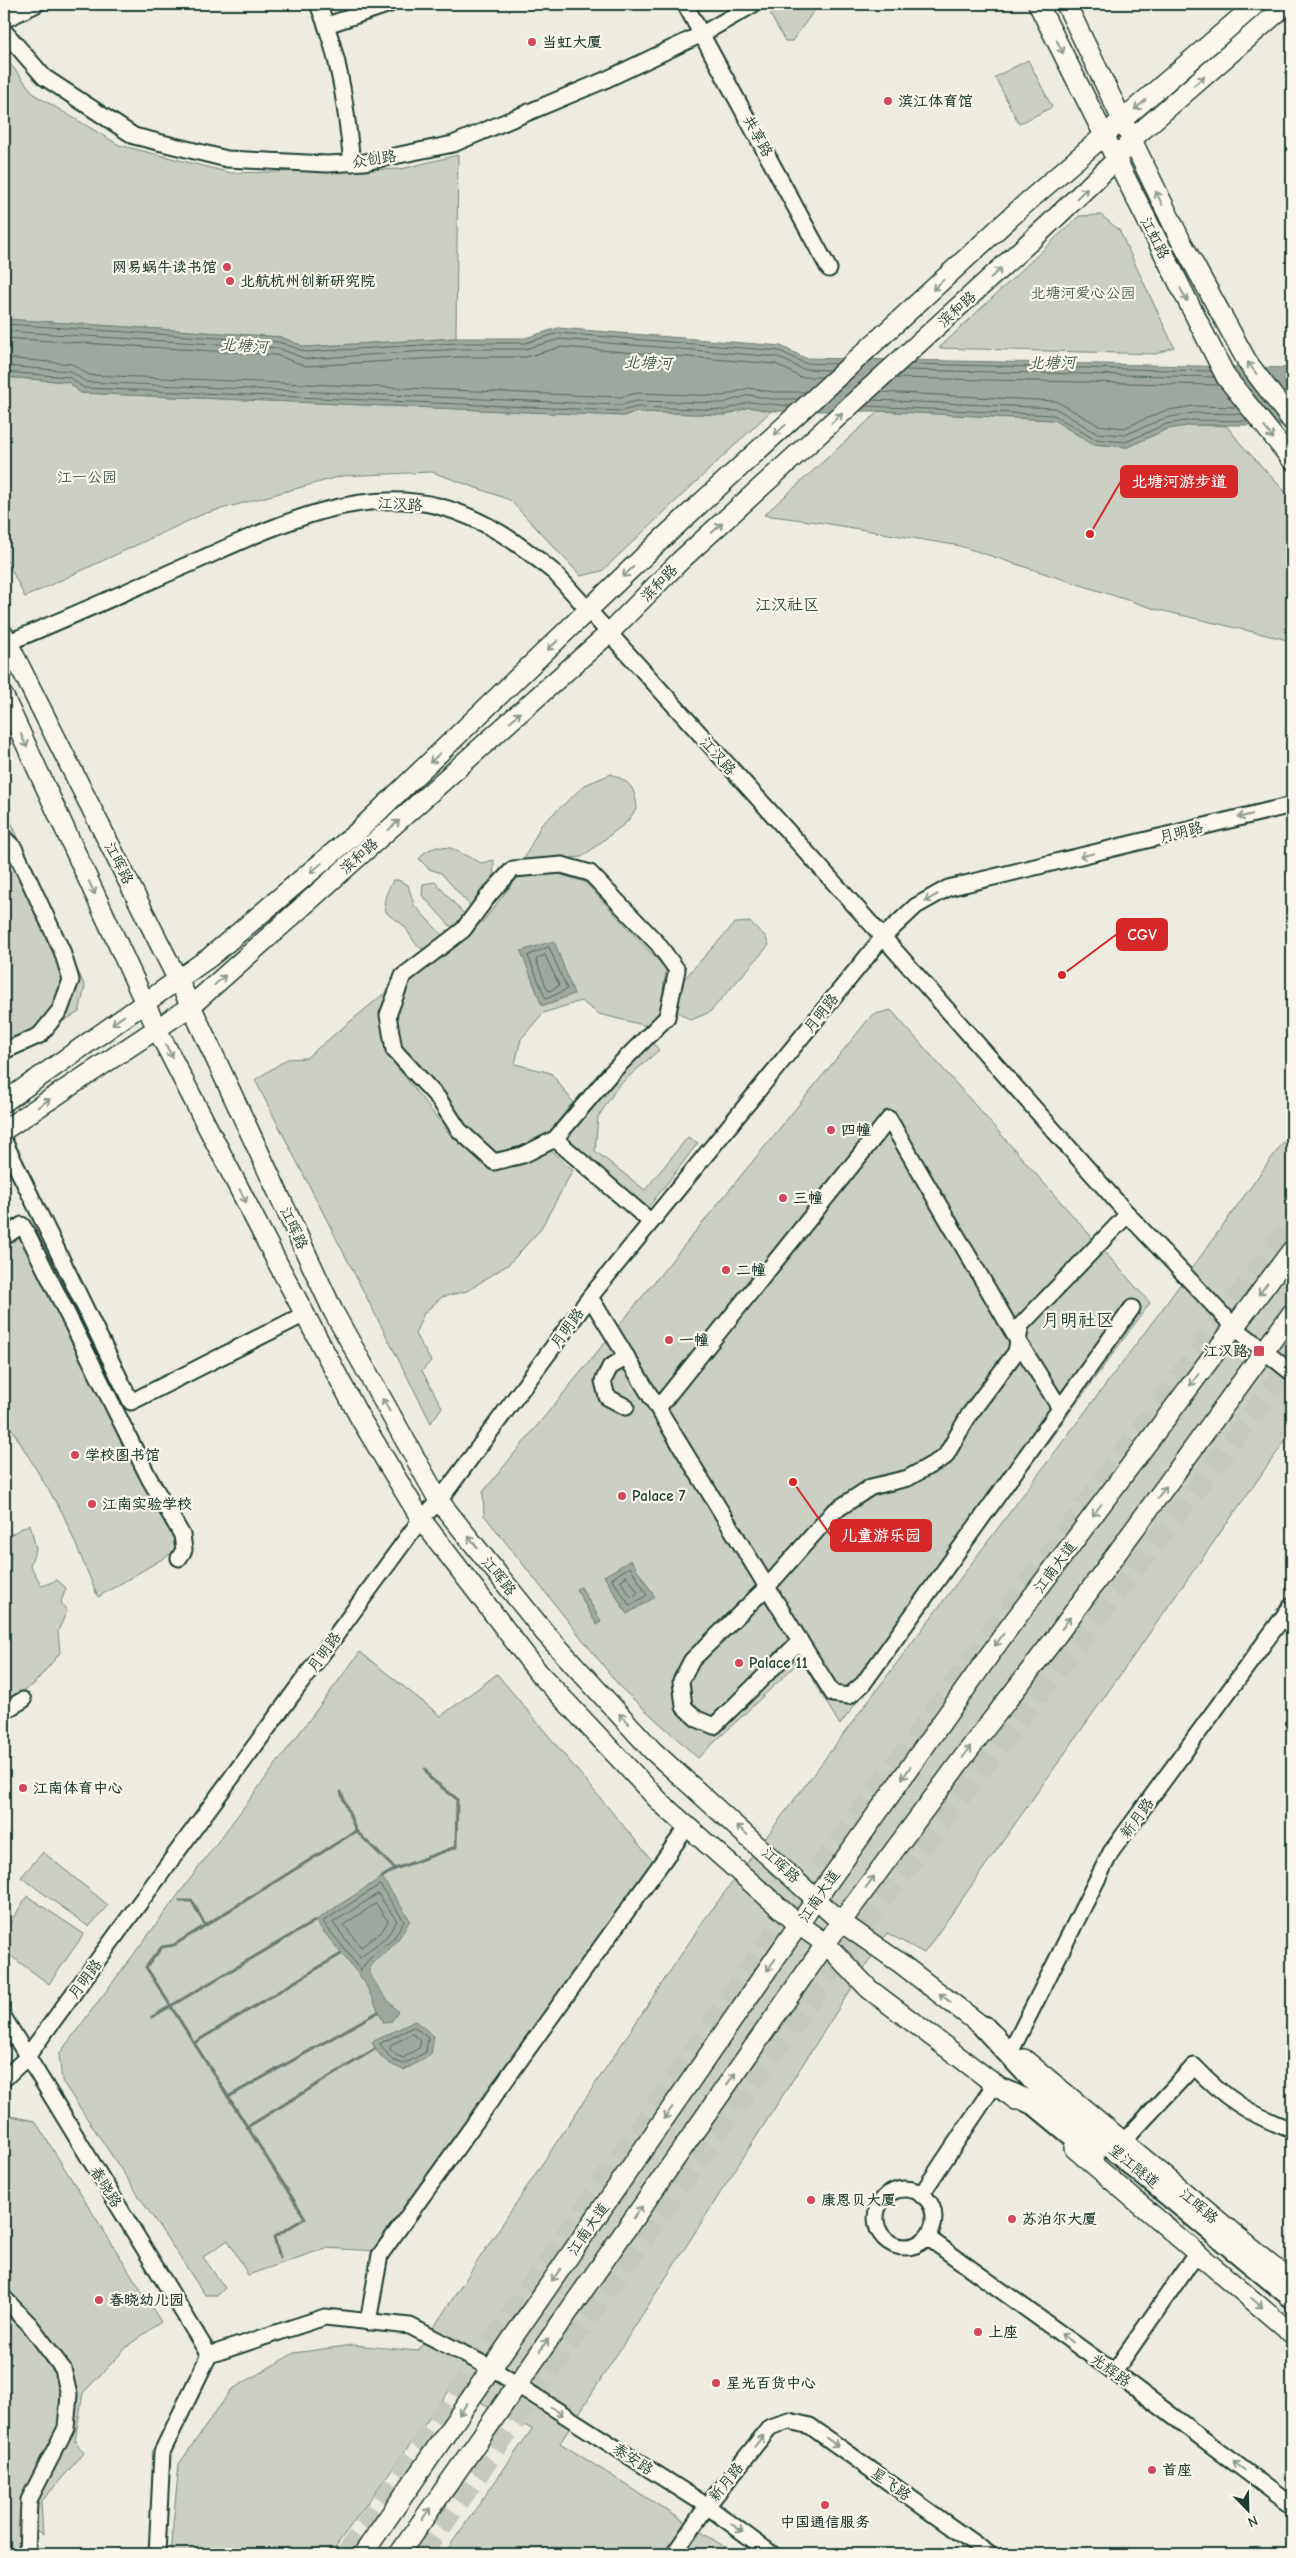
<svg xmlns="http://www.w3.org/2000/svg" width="1296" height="2558" font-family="'Comic Neue','LXGW WenKai TC',sans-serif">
<rect width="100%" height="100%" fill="#eeece1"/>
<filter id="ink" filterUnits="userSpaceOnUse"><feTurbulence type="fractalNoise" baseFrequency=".02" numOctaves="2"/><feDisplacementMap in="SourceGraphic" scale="10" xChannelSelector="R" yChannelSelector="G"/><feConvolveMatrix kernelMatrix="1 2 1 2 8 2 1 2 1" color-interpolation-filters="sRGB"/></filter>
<g filter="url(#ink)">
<g fill="#cbcfc4" stroke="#75867c">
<polygon points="787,4 822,4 814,11 792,41 785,41 770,14"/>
<polygon points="4,56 35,95 119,145 231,173 401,169 458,155 456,338 305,347 281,337 4,319"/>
<polygon points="1028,60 1052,107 1019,124 995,77"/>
<polygon points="1101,215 1119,230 1174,347 1156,354 939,348 1079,216"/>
<polygon points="4,377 68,382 81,393 623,416 637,412 726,415 749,407 771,411 602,571 581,576 510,500 432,472 342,476 203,514 25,597 4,555"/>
<polygon points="879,411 1054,420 1092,444 1127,447 1167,429 1193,425 1227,426 1240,443 1292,499 1292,641 1155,609 960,546 817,522 764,515"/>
<path d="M611,774C630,782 635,787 637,808L627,822L582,857L522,863L541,825L585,785Z"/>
<polygon points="4,806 85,987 79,1012 4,1056"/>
<polygon points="437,847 451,848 481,863 494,860 493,885 472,908 441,873 429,869 419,859 426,851"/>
<polygon points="555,873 585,882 666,969 660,1014 647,1026 599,1014 581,1001 543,1013 521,1039 515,1064 551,1073 573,1102 549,1133 520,1147 496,1152 463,1123 448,1097 401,1046 395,1016 410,979 483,921 517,878"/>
<path d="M393,880H398L408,885L414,905L443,936L430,948L422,949C410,940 410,932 403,925C399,921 394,919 390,916C378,906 388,891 393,880Z"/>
<polygon points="435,882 466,916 461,926 452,928 422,895 423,884"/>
<polygon points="750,922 765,936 769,945 710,1012 691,1020 676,1011 681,982 735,923"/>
<polygon points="392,987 381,1013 388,1055 451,1136 491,1169 518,1166 551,1151 573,1170 540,1230 509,1264 467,1291 442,1297 424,1313 415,1334 431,1361 422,1371 442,1407 431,1423 255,1080 287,1059 306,1058"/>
<polygon points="891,1010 1150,1303 840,1725 801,1660 698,1758 621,1688 484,1515 483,1492 872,1015"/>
<polygon points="653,1043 659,1050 618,1086 598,1117 595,1151 645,1190 688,1137 698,1143 647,1209 563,1138 610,1084"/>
<polygon points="1292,1130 1292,1431 924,1953 887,1933 560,2443 736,2554 444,2554 532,2429 452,2387 330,2554 170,2554 179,2464 231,2390 294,2353 353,2345 418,2351 704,1920 1163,1308"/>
<polygon points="20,1234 179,1549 98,1597 63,1514 4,1416 4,1244"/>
<polygon points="30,1524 36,1549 30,1565 42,1586 57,1580 66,1588 61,1602 67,1611 58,1631 60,1653 33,1685 9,1699 4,1690 4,1538"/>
<polygon points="360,1652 441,1716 497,1674 656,1865 375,2251 326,2248 248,2275 228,2240 203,2257 225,2288 218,2295 205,2295 62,2081 59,2054"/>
<polygon points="43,1852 108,1905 89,1927 21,1877"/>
<polygon points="27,1896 84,1934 49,1984 4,1951 4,1933"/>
<polygon points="6,2115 35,2121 161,2322 130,2344 83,2393 75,2441 84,2453 41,2502 43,2534 29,2525 27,2554 4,2554 4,2116"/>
</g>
<g fill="#9fa89f" stroke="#6c7d74">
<polygon points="4,319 281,337 305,347 456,338 525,338 558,328 781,346 805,358 1292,368 1292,425 1193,425 1167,429 1128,447 1092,444 1054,420 879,411 771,411 749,407 726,415 637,412 623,416 81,393 68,382 4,377"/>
<polygon points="554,941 574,994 542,1006 521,951"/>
<polygon points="631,1560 655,1597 627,1614 604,1576"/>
<polygon points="581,1587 601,1621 597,1625 576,1589"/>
<path d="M382,1877L410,1920C402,1934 395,1946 381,1956C376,1961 369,1963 370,1970C370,1980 391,2004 398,2012L391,2022L384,2023L364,1981L315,1921Z"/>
<path d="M415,2021L434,2036L431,2055L404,2070C389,2065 378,2057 372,2042Z"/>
</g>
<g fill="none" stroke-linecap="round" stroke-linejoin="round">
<g stroke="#52685f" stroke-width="1">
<polyline points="4,324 279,342 306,352 456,343 525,343 559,333 780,351 804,363 836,364"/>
<polyline points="4,331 278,348 306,359 457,349 525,349 560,339 778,357 802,369 830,370"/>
<polyline points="4,338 276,355 306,366 457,357 526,357 561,347 776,364 800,377 821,377"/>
<polyline points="4,358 72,364 89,375 620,397 637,393 722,396 749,388 772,392 806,392"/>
<polyline points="911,364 1211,371"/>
<polyline points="4,366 70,371 86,382 621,405 637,401 723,403 749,395 772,399 797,399"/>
<polyline points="905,370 1214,377"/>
<polyline points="4,372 69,377 84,388 622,411 637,407 725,410 749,402 791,406"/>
<polyline points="896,378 1219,385"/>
<polyline points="880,392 1056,401 1098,425 1124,428 1164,411 1193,406 1236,407"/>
<polyline points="872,400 1055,408 1096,433 1125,435 1165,418 1193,413 1242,414"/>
<polyline points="865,406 1054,415 1094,439 1126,442 1166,424 1193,420 1247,421"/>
<polygon points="549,947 567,989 546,999 528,956"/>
<polygon points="545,955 559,985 550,991 547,989 536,960"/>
<polygon points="628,1568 631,1568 647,1595 630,1606 612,1579"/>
<polygon points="626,1576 638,1592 632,1598 621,1582"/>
<polygon points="380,1885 404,1921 393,1939 369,1959 361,1970 323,1922"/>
<polygon points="378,1894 397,1921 388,1935 360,1958 333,1923"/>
<polygon points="376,1904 388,1921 382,1931 361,1947 344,1925"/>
<polygon points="414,2027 428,2038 426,2052 404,2064 392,2060 380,2044"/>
<polygon points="413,2034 421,2041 419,2048 403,2058 396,2055 390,2049 391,2045"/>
</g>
<g stroke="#6c7d74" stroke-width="3">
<polyline points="341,1792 356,1831 395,1869 382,1877"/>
<polyline points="395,1869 456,1847 457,1799 430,1778 425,1769"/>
<polyline points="180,1901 192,1901 205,1925"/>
<polyline points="152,2017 315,1921"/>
<polyline points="194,2043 341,1954"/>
<polyline points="228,2097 378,2012"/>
<polyline points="247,2127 375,2049"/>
<polyline points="280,2258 274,2237 305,2218 146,1967 162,1947 174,1945 356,1831"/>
</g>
<g stroke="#c5c9be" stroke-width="21" stroke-dasharray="21 11" stroke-linecap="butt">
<polyline points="346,2554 817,1872 1292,1223"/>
<polyline points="422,2554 873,1911 1292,1363"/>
</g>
<g stroke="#1f3d34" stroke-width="19">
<g id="minor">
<path d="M318,4C340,56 346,107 352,163"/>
<polyline points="685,4 829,269"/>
<polyline points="4,20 37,4"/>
<polyline points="327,25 390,4"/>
<polyline points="4,31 44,77 134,136 227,159 327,164 365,162 453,144 605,80 702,34 754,4"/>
<path d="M4,644C67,619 129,590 192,563C267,530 353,485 438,506C484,518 520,544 555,573L883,937L1132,1219L1234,1327L1292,1373"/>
<polyline points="4,838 14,848 62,951 71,980 60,1010 40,1035 4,1051"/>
<polygon points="562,865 590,873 658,944 677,970 667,1017 611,1073 555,1139 523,1155 494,1162 459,1130 438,1098 394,1050 388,1015 403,976 463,930 489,895 513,869"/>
<polyline points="555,1139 651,1222"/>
<polyline points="4,1141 131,1402 305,1314"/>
<polyline points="1128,1214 1021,1325 1016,1352 969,1415 945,1457 908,1478 871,1487 833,1512 768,1586 692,1660 681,1681 684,1707 697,1719 714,1726 800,1641 833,1694 849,1696 863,1684 1132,1308"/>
<polyline points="4,1237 22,1225 27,1233 149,1478 182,1535 184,1550 179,1558"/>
<polyline points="590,1297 800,1641"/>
<polyline points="626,1407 607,1397 603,1381 610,1367 627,1357"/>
<polyline points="658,1408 889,1119 1018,1341 1060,1408"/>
<polyline points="4,1711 23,1700"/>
<polyline points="4,2018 209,2355"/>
<polyline points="1012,2049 1111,1852 1292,1605"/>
<polyline points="4,2079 26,2058 421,1519 439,1501 590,1297 883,937 916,906 948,888 1292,805"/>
<path d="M1123,2142L1194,2066C1224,2098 1251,2115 1292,2130"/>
<circle cx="905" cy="2218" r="29"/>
<polyline points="921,2195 995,2084"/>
<polyline points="927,2237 1114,2372 1292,2506"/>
<polyline points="4,2298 30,2325 63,2369 69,2395 66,2428 29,2500 27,2554"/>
<polyline points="368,2322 380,2255 688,1826"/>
<polyline points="1114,2372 1198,2251"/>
<polyline points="157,2554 162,2452 209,2355 325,2317 410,2326 491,2368 707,2506 772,2554"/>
<polyline points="674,2554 707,2506 770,2427 789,2421 810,2426 989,2554"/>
</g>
</g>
<g stroke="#1f3d34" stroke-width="22">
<g id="major">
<polyline points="1038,4 1226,377 1292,460"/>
<polyline points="1066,4 1181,241 1248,363 1292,421"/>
<polyline points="4,635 191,1006 333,1311 439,1501 545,1633 652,1750 841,1922 900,1963 995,2036"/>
<polyline points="4,697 157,1029 277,1262 360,1418 421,1519 538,1672 662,1804 799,1925 826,1944 869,1989 1016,2100"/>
<polyline points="4,1102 210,957 355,834 663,538 1025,204 1256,4"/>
<polyline points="4,1130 191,1006 608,634 681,560 1047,226 1116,160 1131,140 1287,4"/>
<polyline points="1024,2059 1292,2282"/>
<polyline points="1074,2148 1292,2334"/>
<polyline points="363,2554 817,1898 1005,1633 1292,1250"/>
<polyline points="399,2554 841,1922 968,1751 1052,1642 1292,1313"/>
</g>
</g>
<g stroke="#1f3d34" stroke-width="25">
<g id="highway">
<polyline points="984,2027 1047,2095 1292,2297"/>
<polyline points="1006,2091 1036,2105 1094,2153"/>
</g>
</g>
<use href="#minor" stroke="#fbf7ec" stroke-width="15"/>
<use href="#major" stroke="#fbf7ec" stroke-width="19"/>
<use href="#highway" stroke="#fbf7ec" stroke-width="21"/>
</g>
<defs><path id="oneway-shaft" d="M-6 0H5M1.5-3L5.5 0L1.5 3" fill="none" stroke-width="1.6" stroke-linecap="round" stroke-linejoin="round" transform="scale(1.25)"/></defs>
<g stroke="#8d9a90">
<use href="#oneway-shaft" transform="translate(1060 47) rotate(63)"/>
<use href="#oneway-shaft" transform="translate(1199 81) rotate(-41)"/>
<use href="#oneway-shaft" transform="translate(1140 105) rotate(139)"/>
<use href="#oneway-shaft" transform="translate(1082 193) rotate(-44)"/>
<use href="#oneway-shaft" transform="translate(1159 198) rotate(-116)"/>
<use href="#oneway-shaft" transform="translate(996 273) rotate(-42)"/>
<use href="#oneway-shaft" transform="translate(938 285) rotate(137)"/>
<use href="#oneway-shaft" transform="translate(1184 295) rotate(62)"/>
<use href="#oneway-shaft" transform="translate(1252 368) rotate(-127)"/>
<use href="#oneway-shaft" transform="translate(837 418) rotate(-42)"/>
<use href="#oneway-shaft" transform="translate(780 430) rotate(137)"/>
<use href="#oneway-shaft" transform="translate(1269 433) rotate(52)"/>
<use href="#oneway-shaft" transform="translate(717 528) rotate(-42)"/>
<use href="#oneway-shaft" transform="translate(628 572) rotate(136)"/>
<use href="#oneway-shaft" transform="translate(553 645) rotate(136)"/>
<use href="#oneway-shaft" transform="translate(515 717) rotate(-42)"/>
<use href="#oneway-shaft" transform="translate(24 741) rotate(65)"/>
<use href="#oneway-shaft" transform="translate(435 758) rotate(136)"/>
<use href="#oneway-shaft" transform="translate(1245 816) rotate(166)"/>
<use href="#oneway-shaft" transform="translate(394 825) rotate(-42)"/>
<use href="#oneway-shaft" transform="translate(1087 855) rotate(166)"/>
<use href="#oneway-shaft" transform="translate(316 868) rotate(140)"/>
<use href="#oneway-shaft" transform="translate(92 888) rotate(65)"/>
<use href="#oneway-shaft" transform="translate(931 898) rotate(151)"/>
<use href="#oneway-shaft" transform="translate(220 980) rotate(-42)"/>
<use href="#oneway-shaft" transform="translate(118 1020) rotate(144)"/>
<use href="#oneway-shaft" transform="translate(169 1051) rotate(63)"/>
<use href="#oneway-shaft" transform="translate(44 1103) rotate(-33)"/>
<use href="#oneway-shaft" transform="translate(243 1196) rotate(63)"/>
<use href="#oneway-shaft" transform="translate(1263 1289) rotate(127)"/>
<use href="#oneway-shaft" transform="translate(1194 1380) rotate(127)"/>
<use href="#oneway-shaft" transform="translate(386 1405) rotate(-119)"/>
<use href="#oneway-shaft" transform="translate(1162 1492) rotate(-54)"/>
<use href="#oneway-shaft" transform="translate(1097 1510) rotate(127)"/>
<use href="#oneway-shaft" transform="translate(473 1542) rotate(-129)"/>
<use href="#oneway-shaft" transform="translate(1066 1623) rotate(-54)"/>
<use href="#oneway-shaft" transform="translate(999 1640) rotate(125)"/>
<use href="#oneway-shaft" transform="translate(624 1719) rotate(-133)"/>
<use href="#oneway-shaft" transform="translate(967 1752) rotate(-53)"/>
<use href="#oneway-shaft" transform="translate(906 1773) rotate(125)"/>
<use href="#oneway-shaft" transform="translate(742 1830) rotate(-138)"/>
<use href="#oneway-shaft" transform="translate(870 1882) rotate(-54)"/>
<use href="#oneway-shaft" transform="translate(771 1965) rotate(125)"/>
<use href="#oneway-shaft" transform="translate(945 1998) rotate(-142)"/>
<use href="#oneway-shaft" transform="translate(731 2079) rotate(-55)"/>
<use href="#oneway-shaft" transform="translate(668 2113) rotate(125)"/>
<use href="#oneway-shaft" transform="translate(638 2212) rotate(-55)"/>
<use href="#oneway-shaft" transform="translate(556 2275) rotate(125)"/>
<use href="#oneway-shaft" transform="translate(1257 2303) rotate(41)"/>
<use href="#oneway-shaft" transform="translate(1067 2338) rotate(-144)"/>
<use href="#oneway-shaft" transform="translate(544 2345) rotate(-55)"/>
<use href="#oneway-shaft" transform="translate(463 2409) rotate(125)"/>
<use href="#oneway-shaft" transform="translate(557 2411) rotate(33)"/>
<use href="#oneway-shaft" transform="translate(759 2441) rotate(-51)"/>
<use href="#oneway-shaft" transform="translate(832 2442) rotate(35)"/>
<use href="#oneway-shaft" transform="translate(1239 2466) rotate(-143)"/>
<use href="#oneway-shaft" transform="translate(426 2514) rotate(-55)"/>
<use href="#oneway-shaft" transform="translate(737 2528) rotate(36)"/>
</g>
</g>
<g fill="#d1495b" stroke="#fbf7ec" stroke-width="2">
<circle cx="532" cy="42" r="5"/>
<circle cx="888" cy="101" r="5"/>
<circle cx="227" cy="267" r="5"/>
<circle cx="230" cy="281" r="5"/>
<circle cx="831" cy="1130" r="5"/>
<circle cx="783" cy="1198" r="5"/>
<circle cx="726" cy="1270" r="5"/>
<circle cx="669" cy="1340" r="5"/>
<rect x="1253" y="1345" width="12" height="12" rx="2.5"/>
<circle cx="75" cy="1455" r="5"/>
<circle cx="622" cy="1496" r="5"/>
<circle cx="92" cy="1504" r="5"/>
<circle cx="739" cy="1663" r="5"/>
<circle cx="23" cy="1788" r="5"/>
<circle cx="811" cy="2200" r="5"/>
<circle cx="1012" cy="2219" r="5"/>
<circle cx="99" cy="2300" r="5"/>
<circle cx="978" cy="2332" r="5"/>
<circle cx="716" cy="2383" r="5"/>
<circle cx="1152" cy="2470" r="5"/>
<circle cx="825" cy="2505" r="5"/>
</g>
<g text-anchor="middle" stroke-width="4.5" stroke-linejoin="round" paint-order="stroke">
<g font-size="15" font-weight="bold" fill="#1f3d34" stroke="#fbf7ec" text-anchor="start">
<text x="542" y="47">当虹大厦</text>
<text x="898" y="106">滨江体育馆</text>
<text x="217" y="272" text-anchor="end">网易蜗牛读书馆</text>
<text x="240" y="286">北航杭州创新研究院</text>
<text x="841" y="1135">四幢</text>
<text x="793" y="1203">三幢</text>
<text x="736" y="1275">二幢</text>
<text x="679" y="1345">一幢</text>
<text x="1248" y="1356" text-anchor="end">江汉路</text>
<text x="85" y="1460">学校图书馆</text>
<text x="632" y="1501">Palace 7</text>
<text x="102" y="1509">江南实验学校</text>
<text x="749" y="1668">Palace 11</text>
<text x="33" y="1793">江南体育中心</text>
<text x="821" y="2205">康恩贝大厦</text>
<text x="1022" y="2224">苏泊尔大厦</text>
<text x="109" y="2305">春晓幼儿园</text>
<text x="988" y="2337">上座</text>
<text x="726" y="2388">星光百货中心</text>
<text x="1162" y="2475">首座</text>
<text x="825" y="2527" text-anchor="middle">中国通信服务</text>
</g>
<g font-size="15" fill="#1f3d34" stroke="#fbf7ec">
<text transform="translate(758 136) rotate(61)" y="5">共享路</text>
<text transform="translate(374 159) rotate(-9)" y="5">众创路</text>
<text transform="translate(1155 238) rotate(63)" y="5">江虹路</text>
<text transform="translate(957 309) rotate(-42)" y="5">滨和路</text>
<text transform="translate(400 504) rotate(3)" y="5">江汉路</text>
<text transform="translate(659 583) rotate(-45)" y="5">滨和路</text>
<text transform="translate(718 756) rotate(48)" y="5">江汉路</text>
<text transform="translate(1181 832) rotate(-14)" y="5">月明路</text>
<text transform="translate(359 856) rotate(-42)" y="5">滨和路</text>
<text transform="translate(119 863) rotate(63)" y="5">江晖路</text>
<text transform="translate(821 1013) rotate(-51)" y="5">月明路</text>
<text transform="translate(294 1228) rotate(65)" y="5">江晖路</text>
<text transform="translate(567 1328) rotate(-54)" y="5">月明路</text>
<text transform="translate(1055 1567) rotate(-53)" y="5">江南大道</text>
<text transform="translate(499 1576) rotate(51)" y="5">江晖路</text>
<text transform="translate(324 1652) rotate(-54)" y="5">月明路</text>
<text transform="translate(1137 1818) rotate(-54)" y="5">新月路</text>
<text transform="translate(781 1865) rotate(42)" y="5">江晖路</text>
<text transform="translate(819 1896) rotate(-55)" y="5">江南大道</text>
<text transform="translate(85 1979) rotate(-53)" y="5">月明路</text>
<text transform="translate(1134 2166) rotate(39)" y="5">望江隧道</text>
<text transform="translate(106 2187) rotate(58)" y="5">春晓路</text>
<text transform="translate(1199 2206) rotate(40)" y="5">江晖路</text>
<text transform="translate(588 2229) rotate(-55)" y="5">江南大道</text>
<text transform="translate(1111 2370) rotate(36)" y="5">光辉路</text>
<text transform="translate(633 2459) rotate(33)" y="5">泰安路</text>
<text transform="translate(726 2482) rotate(-51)" y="5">新月路</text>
<text transform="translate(891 2484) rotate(35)" y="5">星飞路</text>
</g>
<g font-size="15" fill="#415a51" stroke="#fbf7ec">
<text x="1083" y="298">北塘河爱心公园</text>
<text x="87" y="482">江一公园</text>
</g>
<g font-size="16" font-style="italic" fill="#455d54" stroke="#fbf7ec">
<text transform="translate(244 345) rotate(3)" y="6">北塘河</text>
<text transform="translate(648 362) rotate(2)" y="6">北塘河</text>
<text transform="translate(1052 362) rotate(-1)" y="6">北塘河</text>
</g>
<g font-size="16" fill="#1f3d34" stroke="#fbf7ec">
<text x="787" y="610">江汉社区</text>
</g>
<g font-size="18" fill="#1f3d34" stroke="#fbf7ec">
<text x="1078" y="1326">月明社区</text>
</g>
</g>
<path fill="none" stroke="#d62828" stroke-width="2" d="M1090 534L1121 481M1062 975L1117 934M793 1482L831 1536"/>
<g fill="#d62828" stroke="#fbf7ec" stroke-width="2">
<circle cx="1090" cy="534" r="5"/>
<circle cx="1062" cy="975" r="5"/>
<circle cx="793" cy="1482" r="5"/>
</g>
<g fill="#d62828" stroke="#d62828" stroke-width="2">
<rect x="1121" y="466" width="116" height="31" rx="5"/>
<rect x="1117" y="919" width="50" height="31" rx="5"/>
<rect x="831" y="1520" width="100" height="31" rx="5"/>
</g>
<g font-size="16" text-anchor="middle" font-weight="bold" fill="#fff">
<text x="1179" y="487">北塘河游步道</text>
<text x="1142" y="940">CGV</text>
<text x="881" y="1541">儿童游乐园</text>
</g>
<rect width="1296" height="2558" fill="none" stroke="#fbf7ec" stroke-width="20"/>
<rect x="10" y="10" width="1276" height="2538" fill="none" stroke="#1f3d34" stroke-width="2" filter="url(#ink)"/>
<g transform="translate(1248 2510) rotate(157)" stroke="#fbf7ec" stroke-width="4" paint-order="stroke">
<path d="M0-4L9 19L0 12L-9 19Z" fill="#1f3d34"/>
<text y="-8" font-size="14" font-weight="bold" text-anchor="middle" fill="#1f3d34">N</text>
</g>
</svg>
